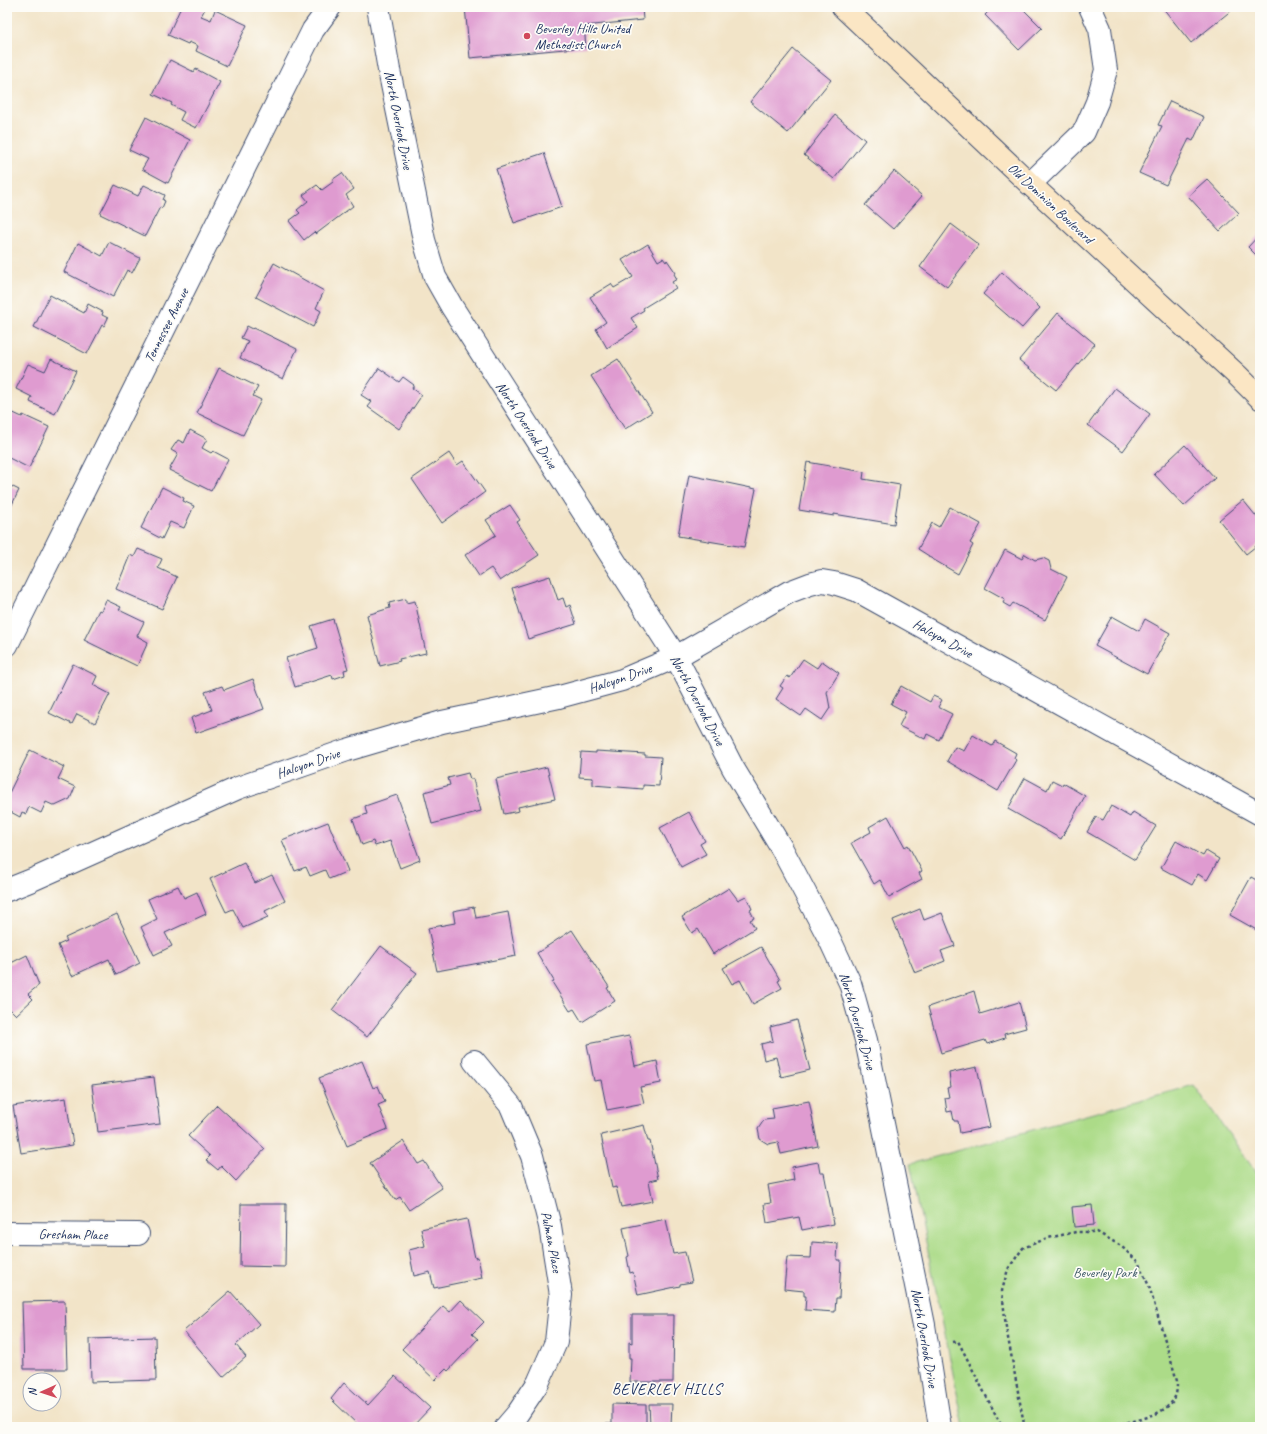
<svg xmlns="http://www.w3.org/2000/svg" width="1267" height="1434" font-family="Caveat,sans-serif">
<rect width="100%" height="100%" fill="#fdfcf7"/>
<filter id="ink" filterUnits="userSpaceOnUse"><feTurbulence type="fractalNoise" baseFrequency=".025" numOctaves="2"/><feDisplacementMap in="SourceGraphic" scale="8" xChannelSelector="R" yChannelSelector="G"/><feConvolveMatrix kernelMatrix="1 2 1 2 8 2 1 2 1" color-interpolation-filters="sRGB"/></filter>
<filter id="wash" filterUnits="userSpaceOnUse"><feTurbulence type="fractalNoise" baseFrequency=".012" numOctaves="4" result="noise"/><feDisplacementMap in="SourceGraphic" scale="16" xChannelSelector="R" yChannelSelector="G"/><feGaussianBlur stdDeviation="0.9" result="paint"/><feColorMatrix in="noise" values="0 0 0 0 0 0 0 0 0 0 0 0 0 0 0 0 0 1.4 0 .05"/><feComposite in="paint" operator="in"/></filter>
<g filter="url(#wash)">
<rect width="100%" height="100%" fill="#f2e4c8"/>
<polygon fill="#acdb88" stroke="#648573" points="1194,1085 1260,1178 1260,1427 964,1427 910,1164"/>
<g id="blocks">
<g fill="#df9bd0">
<polygon points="181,7 200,7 205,9 201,16 211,20 215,10 247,25 227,66 196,51 198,46 189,42 188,44 168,35"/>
<polygon points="465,7 642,7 643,20 584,26 586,47 470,58"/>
<polygon points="993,7 1021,7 1042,28 1019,50 985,15"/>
<polygon points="1162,7 1231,7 1233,9 1191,43"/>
<polygon points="793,49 831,80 788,133 750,102"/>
<polygon points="170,60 194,72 196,69 220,82 196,128 180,120 184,112 171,105 172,103 153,94"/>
<polygon points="1170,101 1204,117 1193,141 1189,139 1166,185 1139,173 1162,126 1158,125"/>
<polygon points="835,115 865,140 834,179 804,155"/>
<polygon points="146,117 190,140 168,183 142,169 148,159 129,150"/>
<polygon points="544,153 562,207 514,223 496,169"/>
<polygon points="894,171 922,196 893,229 865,205"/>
<polygon points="342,173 354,189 346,195 353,206 316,234 314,232 304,240 289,221 300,213 297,210 308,201 303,195 317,185 322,190 333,182 332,180"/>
<polygon points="1207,179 1239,213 1220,231 1188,196"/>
<polygon points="115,185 138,196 144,185 165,195 163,200 165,201 162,208 160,207 145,236 100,214"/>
<polygon points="951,224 979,245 947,287 920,267"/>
<polygon points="1260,234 1260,259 1248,247"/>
<polygon points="109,242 140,258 132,273 127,270 113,297 64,272 78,243 102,256"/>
<polygon points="648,244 658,261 663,258 666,262 667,260 676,273 674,274 677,279 672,282 676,288 643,308 644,310 631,318 638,328 607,348 596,329 606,322 590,297 611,284 614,288 633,277 622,260"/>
<polygon points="274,263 324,291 316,308 321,311 313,327 256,297"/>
<polygon points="1002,272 1040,308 1022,328 983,294"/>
<polygon points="50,295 84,313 88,304 103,312 102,315 108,318 104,326 102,325 87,354 34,327"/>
<polygon points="1058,313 1095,344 1056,390 1019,360"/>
<polygon points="247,326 253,329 254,328 297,349 283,379 240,358 248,341 241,338"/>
<polygon points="51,359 76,371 55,414 30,402 32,397 16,389 28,364 45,371"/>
<polygon points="618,359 652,412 625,429 591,376"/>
<polygon points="219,368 258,387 253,396 261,400 243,435 197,413"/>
<polygon points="379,368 399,382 403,377 414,385 412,388 422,395 399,429 368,407 372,402 361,395"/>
<polygon points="1115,388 1150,414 1123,451 1088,425"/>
<polygon points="7,410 22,417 23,415 49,427 29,468 7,457"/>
<polygon points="190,430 207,439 202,448 211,453 213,451 228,459 211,491 169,470 178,454 171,450 178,440 184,443"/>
<polygon points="1185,445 1215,478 1184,506 1154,474"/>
<polygon points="449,453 457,465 463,461 485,492 442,523 412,479"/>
<polygon points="807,462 864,472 863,479 900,485 894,524 834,514 834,516 799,510"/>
<polygon points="689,475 756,489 744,547 678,536"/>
<polygon points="7,484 19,490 7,515"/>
<polygon points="162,487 184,498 183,501 194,506 184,528 170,522 162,539 141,528"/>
<polygon points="1243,500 1260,521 1260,543 1246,554 1219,520"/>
<polygon points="510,505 520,520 517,522 539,555 500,581 491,568 479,576 465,555 496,535 486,520"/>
<polygon points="950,507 981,524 970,543 973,545 958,574 929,557 929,556 918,549 932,523 939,527"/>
<polygon points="138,549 162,559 158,568 177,577 162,609 116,589 130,555 134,557"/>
<polygon points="1005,550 1022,559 1025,554 1035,560 1043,558 1049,561 1051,569 1067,577 1045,620 1013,603 1010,607 1003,603 1005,599 985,588"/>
<polygon points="550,576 558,600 563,598 566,607 570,605 576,624 528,639 512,588"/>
<polygon points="406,599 406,603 415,601 426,653 399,659 400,661 380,666 367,615 390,608 389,603"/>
<polygon points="106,600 121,607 119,610 144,622 137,636 148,642 137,666 84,640 99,610 101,611"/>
<polygon points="1112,616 1139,631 1145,619 1170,633 1147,674 1095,646"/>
<polygon points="333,619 348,669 344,670 345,675 333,679 332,675 295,687 286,658 318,648 311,626"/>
<polygon points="803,659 817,668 822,661 839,673 827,692 830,708 822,720 806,709 801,716 776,699 783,688 780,686 787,676 790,678"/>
<polygon points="73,664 97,676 93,685 110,694 95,723 77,714 72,724 49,713"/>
<polygon points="253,679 264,709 196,733 191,718 212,710 205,692 222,686 224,690"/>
<polygon points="901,686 930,702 933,696 942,700 938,707 952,714 939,740 927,734 925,739 899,726 906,712 891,704"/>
<polygon points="973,735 992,746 995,741 1016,753 1014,758 1016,760 998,791 947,761 955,747 964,751"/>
<polygon points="30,750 64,767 58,779 75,787 70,799 55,806 46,802 41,813 29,807 26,814 22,812 20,817 7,810 7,797"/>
<polygon points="596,751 645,754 645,756 661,757 659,786 643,785 643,789 593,785 593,778 579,777 581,752 596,753"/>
<polygon points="547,767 555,799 518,807 519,811 504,814 496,779"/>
<polygon points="468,773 470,779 473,779 481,811 432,824 424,792 450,785 448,778"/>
<polygon points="1025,778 1047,790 1052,780 1062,785 1063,783 1085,796 1061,839 1008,809"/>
<polygon points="397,795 420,860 400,868 390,841 375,846 373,841 362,845 353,819 367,814 365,806"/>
<polygon points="1111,806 1130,817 1133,812 1156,826 1135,860 1087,832 1096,817 1103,820"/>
<polygon points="689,812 705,841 700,844 706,854 681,867 660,828"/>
<polygon points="888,816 905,847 908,845 922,871 919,873 922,879 889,897 880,880 874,884 851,843 871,832 869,827"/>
<polygon points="328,822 348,871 329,879 325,870 310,876 306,867 295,871 282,840"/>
<polygon points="1176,841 1203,856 1206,851 1219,859 1207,880 1198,874 1192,885 1161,868"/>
<polygon points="244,863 255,883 272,875 285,901 265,911 268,917 243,928 233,909 226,912 210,879"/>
<polygon points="1251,877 1260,882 1260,932 1230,915"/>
<polygon points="178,886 184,898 197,892 206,914 165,933 172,946 154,955 141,927 157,919 148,899"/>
<polygon points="729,888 738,900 746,896 752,909 750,910 754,918 750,920 755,928 713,954 698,929 692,933 682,917"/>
<polygon points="474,907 476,918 508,912 516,956 437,971 428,928 455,923 453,911"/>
<polygon points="920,909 924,920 942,913 955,946 941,951 945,961 915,973 893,920"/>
<polygon points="117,914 140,963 116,975 109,959 72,976 58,945 67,941 65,938"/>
<polygon points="572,930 609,987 607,988 615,1001 582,1022 574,1009 570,1011 552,982 554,981 537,953"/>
<polygon points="381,946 417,973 367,1037 332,1010"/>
<polygon points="761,947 780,980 778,981 782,988 753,1004 740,980 732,984 723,968"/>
<polygon points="27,955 39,985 28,994 33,999 16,1015 7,1006 7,965"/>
<polygon points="974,991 980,1014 1019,1002 1026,1028 1004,1034 1005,1038 987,1044 985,1040 941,1053 928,1007"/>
<polygon points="797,1020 810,1070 781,1077 776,1057 764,1060 761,1044 773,1041 770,1027"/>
<polygon points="629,1036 635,1066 657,1061 661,1083 640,1087 644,1103 607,1110 601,1080 594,1081 587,1044"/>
<polygon points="362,1061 373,1088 378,1086 385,1102 378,1105 388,1129 347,1146 319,1078"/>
<polygon points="977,1067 990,1127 960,1133 958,1121 954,1121 952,1111 947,1112 945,1098 949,1097 947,1088 951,1087 949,1073"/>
<polygon points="154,1077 160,1124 98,1132 92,1085"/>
<polygon points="66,1098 73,1145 21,1153 13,1106"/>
<polygon points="809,1101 818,1146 781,1154 778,1142 768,1144 760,1139 758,1129 764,1120 774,1119 772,1108"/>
<polygon points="217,1105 265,1149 236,1181 221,1166 218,1170 206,1160 210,1156 188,1136"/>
<polygon points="644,1125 648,1141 650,1141 658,1179 649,1181 653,1201 621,1207 616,1187 612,1188 601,1135"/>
<polygon points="403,1141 418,1164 424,1161 442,1188 409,1210 400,1197 395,1200 370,1163"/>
<polygon points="818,1162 820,1173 824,1173 834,1224 802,1230 799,1217 767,1223 764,1204 771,1203 768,1185 794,1180 792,1167"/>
<polygon points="241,1204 286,1204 285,1267 240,1266"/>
<polygon points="1092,1205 1094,1225 1074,1227 1072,1207"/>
<polygon points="467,1219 475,1258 478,1257 482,1278 434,1288 430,1272 414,1276 409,1250 425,1246 421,1229"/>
<polygon points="666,1219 673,1254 685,1252 692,1282 680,1284 680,1286 638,1295 633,1272 630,1273 627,1257 629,1256 623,1228"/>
<polygon points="812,1242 838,1244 837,1260 841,1260 839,1298 836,1298 835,1312 805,1310 806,1296 804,1296 804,1291 784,1289 787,1257 811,1258"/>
<polygon points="230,1291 259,1324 236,1345 246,1357 223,1377 184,1331"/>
<polygon points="461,1300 484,1322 472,1334 478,1339 448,1371 446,1369 435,1380 402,1349 443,1306 450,1312"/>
<polygon points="65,1301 67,1369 24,1369 22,1302"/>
<polygon points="632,1315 674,1315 673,1382 630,1382 631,1358 629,1358 629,1342 632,1343"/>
<polygon points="155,1337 156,1380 91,1382 90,1339"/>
<polygon points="395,1376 430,1408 412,1427 360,1427 331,1399 344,1383 368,1405"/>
<polygon points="612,1404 646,1405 646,1424 650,1424 649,1404 672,1404 671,1425 655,1425 655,1427 606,1427 606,1424 612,1424"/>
</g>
</g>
</g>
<g filter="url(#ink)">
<use href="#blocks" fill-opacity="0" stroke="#3b4a6e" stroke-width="1"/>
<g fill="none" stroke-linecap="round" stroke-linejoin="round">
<g stroke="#3b4a6e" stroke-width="24">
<g id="street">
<polyline points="378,7 389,70 424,240 435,277 452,307 676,657 733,768 782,849 830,940 850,983 866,1040 890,1158 924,1325 940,1427"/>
<polyline points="1030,184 1084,132 1097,102 1106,70 1100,29 1090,7"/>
<polyline points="7,645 313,30 330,7"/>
<polyline points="7,890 32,880 238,788 347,750 442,722 559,697 622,680 676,657 789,592 810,584 822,581 834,583 856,590 1260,814"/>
<polyline points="474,1061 511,1106 532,1156 550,1226 561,1295 556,1342 538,1383 518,1413 506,1427"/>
<polyline points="7,1233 138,1234"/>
</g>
</g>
<g stroke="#3b4a6e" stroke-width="24">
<polyline id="secondary" points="843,7 1030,184 1237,375 1260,398"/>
</g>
<g stroke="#3b4a6e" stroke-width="2.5" stroke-dasharray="3 3" stroke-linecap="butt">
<polyline points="953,1342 958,1341 1002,1427"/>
<path d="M1027,1427L1024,1424L1006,1327L1002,1291L1008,1269L1023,1248L1048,1238L1076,1232H1097L1121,1246L1138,1262L1149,1286L1177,1381C1177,1385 1177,1390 1176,1394C1169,1418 1126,1422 1105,1427"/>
</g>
<use href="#street" stroke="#fff" stroke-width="22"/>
<use href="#secondary" stroke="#fbe6c4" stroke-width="22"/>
</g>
</g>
<circle fill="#d1495b" stroke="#fdfcf7" stroke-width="1.5" cx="527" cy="36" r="4"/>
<g text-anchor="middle" stroke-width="3.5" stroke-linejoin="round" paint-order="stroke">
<g font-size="14" fill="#1b2f5e" stroke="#fdfcf7" text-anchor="start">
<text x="535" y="33">Beverley Hills United<tspan x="535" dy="16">Methodist Church</tspan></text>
</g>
<g font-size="14" fill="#1b2f5e" stroke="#fdfcf7">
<text transform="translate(399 120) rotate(79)" y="5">North Overlook Drive</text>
<text transform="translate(1051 203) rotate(43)" y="5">Old Dominion Boulevard</text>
<text transform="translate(166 325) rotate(-63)" y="5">Tennessee Avenue</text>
<text transform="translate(527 425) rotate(57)" y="5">North Overlook Drive</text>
<text transform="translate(943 638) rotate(29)" y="5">Halcyon Drive</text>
<text transform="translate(620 678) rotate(-19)" y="5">Halcyon Drive</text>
<text transform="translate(698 700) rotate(62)" y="5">North Overlook Drive</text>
<text transform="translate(308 763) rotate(-19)" y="5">Halcyon Drive</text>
<text transform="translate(858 1021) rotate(74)" y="5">North Overlook Drive</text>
<text transform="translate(73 1234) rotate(1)" y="5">Gresham Place</text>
<text transform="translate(552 1242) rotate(79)" y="5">Pulman Place</text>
<text transform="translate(925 1338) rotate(80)" y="5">North Overlook Drive</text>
</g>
<g font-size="14" fill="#3f5a68" stroke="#fdfcf7">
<text x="1105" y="1277">Beverley Park</text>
</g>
<g font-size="15" letter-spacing="1" fill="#1b2f5e" stroke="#fdfcf7">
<text x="667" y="1394">BEVERLEY HILLS</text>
</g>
</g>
<rect width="1267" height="1434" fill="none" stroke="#fdfcf7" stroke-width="24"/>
<g transform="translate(42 1392) rotate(267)"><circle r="19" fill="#fdfcf7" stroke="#a3aaba"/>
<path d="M0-3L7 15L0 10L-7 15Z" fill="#d1495b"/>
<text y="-6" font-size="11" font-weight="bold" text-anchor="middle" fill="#1b2f5e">N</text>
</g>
</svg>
